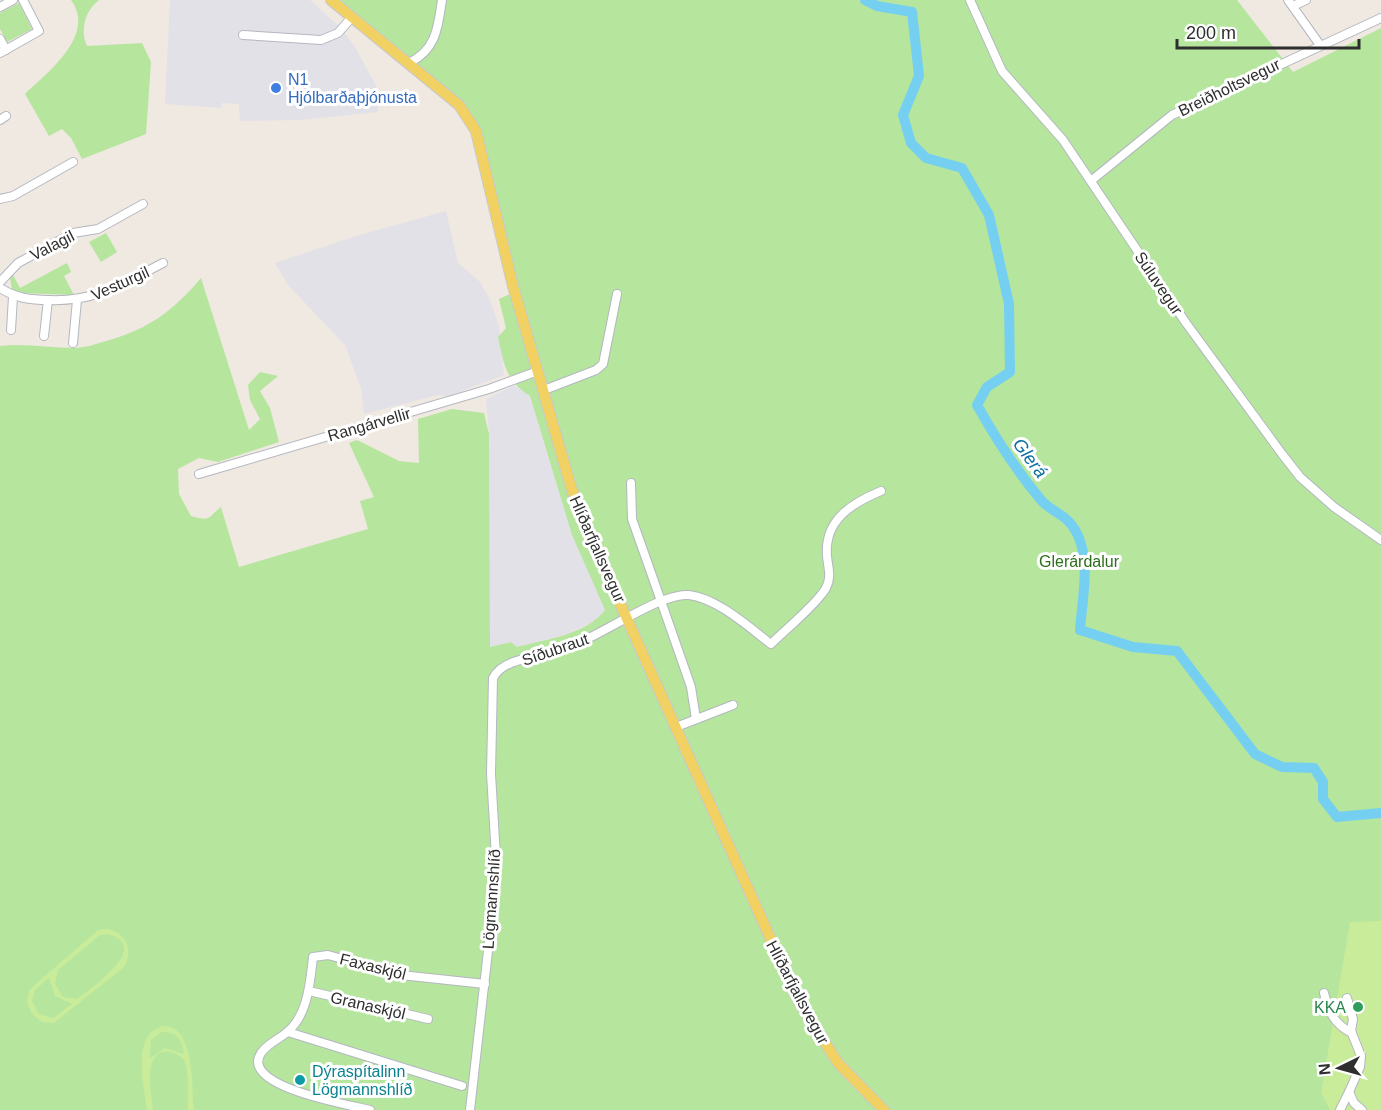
<svg xmlns="http://www.w3.org/2000/svg" width="1381" height="1110" font-family="Helvetica,sans-serif">
<rect width="100%" height="100%" fill="#efe9e1"/>
<g fill="#e3e1e8">
<polygon points="170,0 310,0 340,27 355,47 376,86 378,112 301,120 240,121 239,104 222,103 221,108 165,104"/>
<polygon points="446,211 458,263 480,282 490,300 499,326 504,375 448,396 438,395 364,414 361,388 345,345 288,285 275,263 356,236"/>
<polygon points="513,386 524,388 530,396 572,535 605,610 596,621 567,634 517,647 511,642 490,647 489,434 486,399"/>
</g>
<g fill="#b6e59e">
<path d="M71,0H99C85,11 80,29 87,46L142,43L151,62L146,134L82,159L71,138L62,129L49,136L25,94C47,73 97,35 71,0Z"/>
<path d="M337,0H1237L1293,72L1381,28V1110H0V346C25,343 49,348 74,348C85,348 96,344 106,341C149,329 173,311 201,278L249,430L260,419L250,400L248,385L260,372L278,376L260,391L270,408L279,442L218,462L199,458L178,469L179,494L191,516C211,522 207,518 221,507L239,567L368,529L360,501L374,497L349,443L357,440L399,461L419,463L418,419L452,409L484,413L489,434L490,647L511,642L517,647C546,639 586,635 605,610L572,535L530,396C505,380 504,364 498,337L506,328L499,299L517,291L478,127Z"/>
<polygon points="19,3 32,29 7,42 0,29 0,13"/>
<polygon points="106,233 117,252 101,262 89,242"/>
<polygon points="67,263 71,272 64,276 74,295 20,293 12,289 10,278 12,273 20,288"/>
</g>
<g fill="#c9ec9a" fill-rule="evenodd">
<polygon points="1381,921 1381,1110 1330,1110 1321,1093 1350,922"/>
<path d="M107,929C126,932 134,950 124,967L54,1023L42,1022L32,1014L27,1003L29,990L98,930ZM107,934C154,945 91,988 77,999L63,997L55,984L58,970L100,935ZM49,978L55,996L72,1004L53,1018L39,1014L32,1001L35,990Z"/>
<path d="M163,1026C196,1026 191,1085 194,1110H188C187,1096 190,1076 185,1063C183,1057 176,1053 170,1052C141,1048 152,1094 153,1110H147C145,1086 130,1034 163,1026ZM162,1032C177,1031 182,1040 184,1054L165,1048L150,1058L151,1040Z"/>
</g>
<g fill="none" stroke-linecap="round" stroke-linejoin="round">
<path stroke="#75cff0" stroke-width="10" d="M865,0L877,6L912,12L919,76L903,115L911,143L926,158L962,168L989,215L1009,304L1010,372L987,387L977,405C996,439 1016,470 1041,500C1054,515 1069,513 1079,538C1090,565 1082,602 1080,630L1133,647L1177,651L1255,754L1282,767L1314,768L1323,782V799L1337,817L1381,813"/>
<g stroke="#b4b7c1" stroke-width="10">
<g id="minor">
<polyline points="970,0 1002,71 1063,140 1186,323 1282,454 1300,477 1334,507 1381,540"/>
<polyline points="1288,0 1320,45"/>
<polyline points="1293,6 1306,0"/>
<polyline points="0,7 13,0"/>
<polyline points="243,35 321,40 338,33 352,17"/>
<polyline points="0,39 6,50"/>
<polyline points="0,53 39,31 23,0"/>
<path d="M409,63C436,50 438,28 442,0"/>
<polyline points="0,120 6,116"/>
<polyline points="1092,180 1172,115 1381,18"/>
<polyline points="0,199 13,196 73,162"/>
<polyline points="0,282 18,263 73,233 98,229 143,204"/>
<path d="M0,288C16,298 30,300 49,300C96,302 122,284 163,263"/>
<polyline points="11,330 13,297"/>
<polyline points="44,336 48,300"/>
<polyline points="73,343 77,300"/>
<polyline points="544,390 596,370 603,364 617,294"/>
<polyline points="199,474 489,389 538,371"/>
<path d="M696,719L691,687L661,601C670,598 679,594 689,595C717,598 750,628 771,644C785,630 817,604 826,588C832,577 828,568 827,556C824,520 852,503 881,491"/>
<polyline points="676,727 733,705"/>
<polyline points="309,991 428,1019"/>
<path d="M1324,993C1329,1012 1334,1024 1352,1033"/>
<polyline points="1347,998 1353,1019 1351,1031 1361,1056 1360,1067 1349,1092 1354,1103 1362,1110"/>
<polyline points="288,1032 462,1086"/>
<path d="M370,1110C351,1105 239,1087 261,1053C267,1044 279,1039 286,1033C308,1016 310,983 313,957L328,955L401,975L485,984"/>
<path d="M470,1110L495,889L496,857L491,774L493,678C503,658 536,658 555,652C593,640 625,616 661,601L632,519L631,483"/>
<polyline points="1340,1110 1349,1092"/>
</g>
</g>
<g stroke="#c9c9c9" stroke-width="12">
<polyline id="major" points="331,0 459,105 476,131 513,286 571,487 588,532 799,1002 838,1063 884,1110"/>
</g>
<use href="#minor" stroke="#fff" stroke-width="8"/>
<use href="#major" stroke="#f2d163" stroke-width="10"/>
</g>
<circle fill="#3f7fe0" stroke="#fff" stroke-width="2" cx="276" cy="88" r="6"/>
<circle fill="#2e9e5b" stroke="#fff" stroke-width="2" cx="1358" cy="1007" r="6"/>
<circle fill="#0f9aa8" stroke="#fff" stroke-width="2" cx="300" cy="1080" r="6"/>
<g text-anchor="middle" stroke-width="6" stroke-linejoin="round" paint-order="stroke">
<g font-size="16" fill="#366cbe" stroke="#fff" text-anchor="start">
<text x="288" y="85">N1<tspan x="288" dy="18">Hjólbarðaþjónusta</tspan></text>
</g>
<g font-size="16" fill="#2e2e2e" stroke="#fff">
<text transform="translate(1229 87) rotate(-26)" y="6">Breiðholtsvegur</text>
<text transform="translate(52 245) rotate(-27)" y="6">Valagil</text>
<text transform="translate(120 283) rotate(-24)" y="6">Vesturgil</text>
<text transform="translate(1159 283) rotate(56)" y="6">Súluvegur</text>
<text transform="translate(369 424) rotate(-16)" y="6">Rangárvellir</text>
<text transform="translate(598 549) rotate(66)" y="6">Hlíðarfjallsvegur</text>
<text transform="translate(555 649) rotate(-19)" y="6">Síðubraut</text>
<text transform="translate(491 899) rotate(-86)" y="6">Lögmannshlíð</text>
<text transform="translate(373 966) rotate(14)" y="6">Faxaskjól</text>
<text transform="translate(798 992) rotate(62)" y="6">Hlíðarfjallsvegur</text>
<text transform="translate(368 1005) rotate(13)" y="6">Granaskjól</text>
</g>
<g font-size="16" fill="#2c6e1b" stroke="#fff">
<text x="1079" y="567">Glerárdalur</text>
</g>
<g font-size="16" fill="#27864d" stroke="#fff" text-anchor="end">
<text x="1346" y="1013">KKA</text>
</g>
<g font-size="16" fill="#0d838f" stroke="#fff" text-anchor="start">
<text x="312" y="1077">Dýraspítalinn<tspan x="312" dy="18">Lögmannshlíð</tspan></text>
</g>
<g font-size="18" font-style="italic" fill="#0d6fa3" stroke="#fff">
<text transform="translate(1030 458) rotate(53)" y="6">Glerá</text>
</g>
</g>
<g transform="translate(1339 1068) rotate(265)" stroke="#ffffff" stroke-width="4.5" paint-order="stroke">
<path d="M0-4.5L10 22L0 15L-10 22Z" fill="#2e2e2e"/>
<text y="-9" font-size="16" font-weight="bold" text-anchor="middle" fill="#2e2e2e">N</text>
</g>
<path d="M1177 39v9h182v-9" fill="none" stroke="#2e2e2e" stroke-width="3"/>
<text x="1186" y="39" font-size="18" fill="#2e2e2e" stroke="#ffffff" stroke-width="4.5" paint-order="stroke">200 m</text>
</svg>
